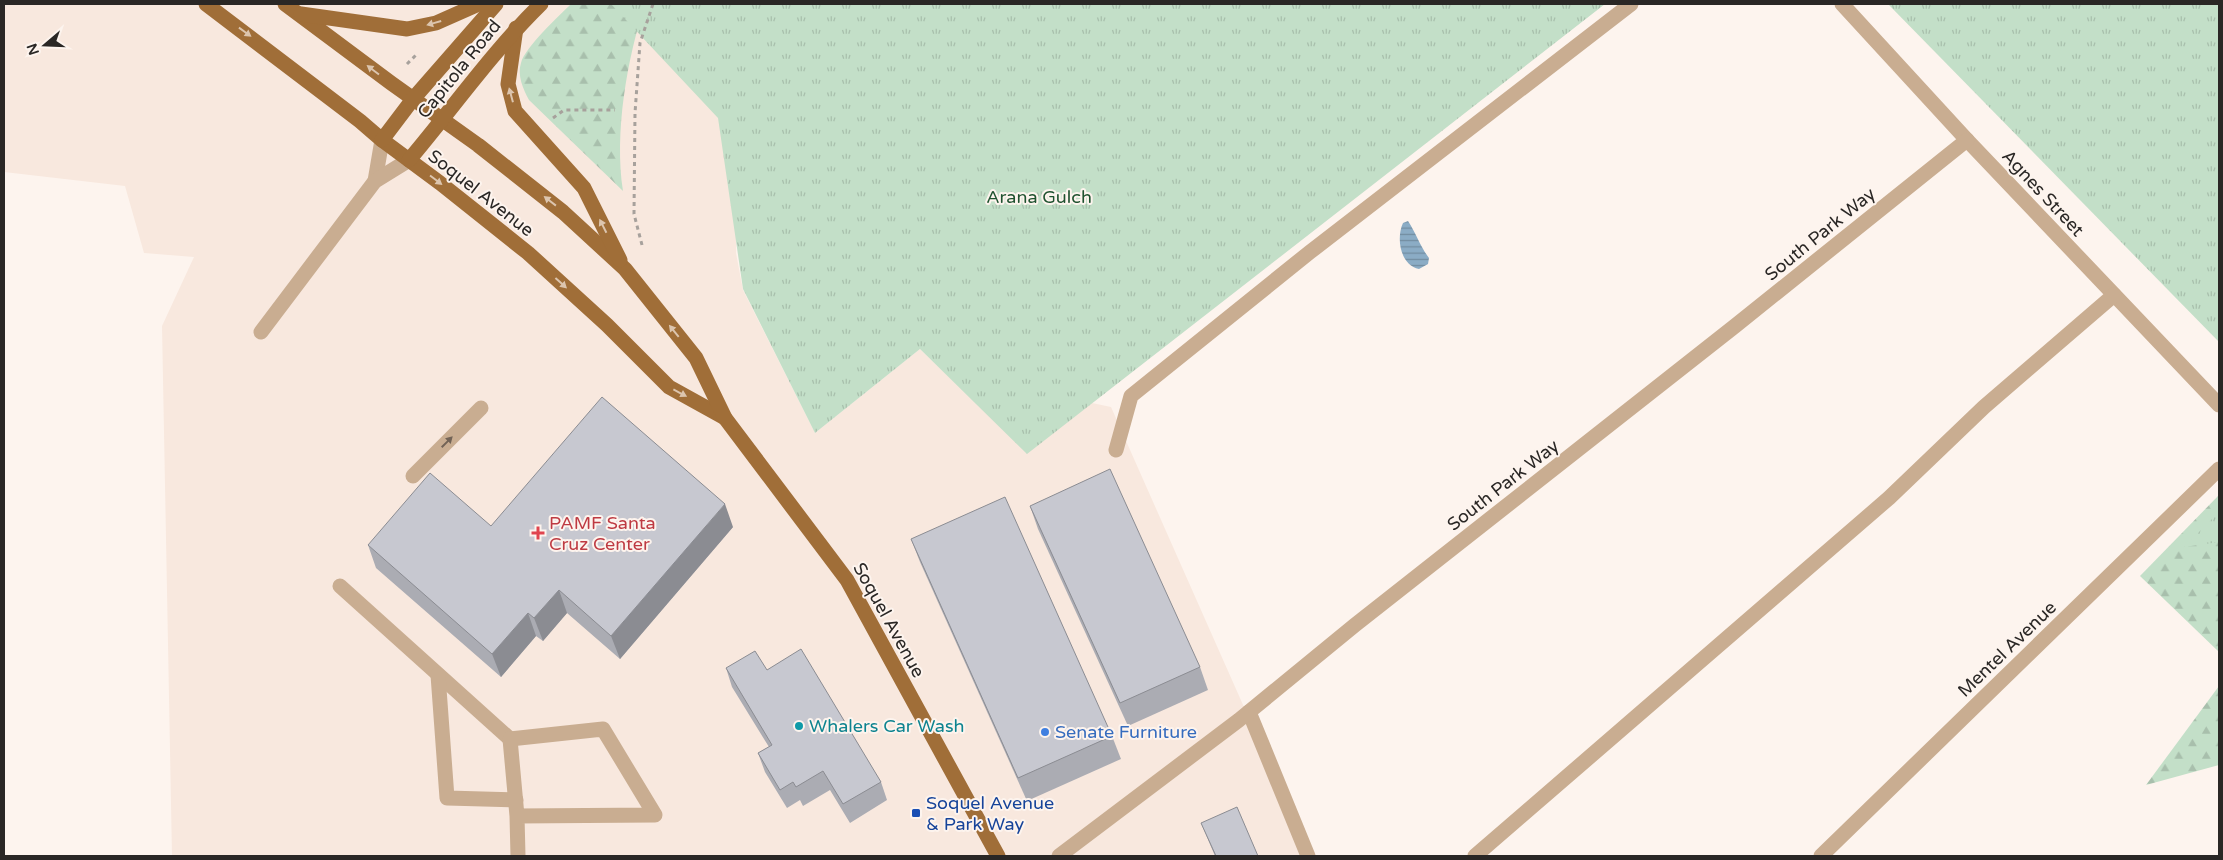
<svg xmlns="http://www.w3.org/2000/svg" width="2223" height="860" font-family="'Varela Round',sans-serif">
<defs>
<pattern id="forest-firs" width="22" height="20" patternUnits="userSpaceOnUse" patternTransform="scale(1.25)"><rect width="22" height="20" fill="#c3dfc8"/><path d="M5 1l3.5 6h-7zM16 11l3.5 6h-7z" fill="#a8bfac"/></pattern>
<pattern id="park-tufts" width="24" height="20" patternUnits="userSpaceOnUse" patternTransform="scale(1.25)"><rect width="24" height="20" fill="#c3dfc8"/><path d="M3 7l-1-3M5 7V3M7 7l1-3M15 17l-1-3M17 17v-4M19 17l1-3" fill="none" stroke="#a8bfac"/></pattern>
<pattern id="water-rules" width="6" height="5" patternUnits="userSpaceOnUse" patternTransform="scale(1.25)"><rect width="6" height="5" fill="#8bacc5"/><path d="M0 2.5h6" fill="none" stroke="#728ca0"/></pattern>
</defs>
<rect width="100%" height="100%" fill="#fdf4ee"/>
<polygon fill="#f8e8de" points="4,4 740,4 736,253 743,290 815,433 920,349 1027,453 1092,403 1111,407 1310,856 172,856 162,326 194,257 144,253 125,186 4,172"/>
<g fill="url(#forest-firs)">
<path d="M571,4H645C627,59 614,133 623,191L529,100C523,89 517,75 521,63C525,47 559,16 571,4Z"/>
<polygon points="2219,495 2219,652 2140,576"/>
<polygon points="2219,686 2219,765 2146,785"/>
</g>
<g fill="url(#park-tufts)">
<polygon points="611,4 1605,4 1027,454 920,349 815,433 743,289 718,118"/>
<polygon points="1888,4 2219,4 2219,342"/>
<polygon points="2219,512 2219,542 2184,547"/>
</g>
<path fill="url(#water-rules)" d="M1408,221C1416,233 1420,246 1429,258L1428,264L1419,269C1400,265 1396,238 1403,223Z"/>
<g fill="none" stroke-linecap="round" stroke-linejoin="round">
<g stroke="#a7a19c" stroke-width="3" stroke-dasharray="4 4" stroke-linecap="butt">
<polyline points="407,64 416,55"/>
<polyline points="553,118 564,110 615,110"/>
<polyline points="642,245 634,214 635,113 640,43 653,4"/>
</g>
<g stroke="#c9ad91" stroke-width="15">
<polyline points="1842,4 1967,140 2219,405"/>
<polyline points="375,181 382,140"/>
<polyline points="261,332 375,181 409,160"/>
<polyline points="1116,450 1131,396 1310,252 1631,4"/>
<polyline points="413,476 481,408"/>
<polyline points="340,586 510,739"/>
<polyline points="438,675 447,798 516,800"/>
<polyline points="1249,712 1308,856"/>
<polyline points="517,816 655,815 603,729 510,739 517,816 518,856"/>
<polyline points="1059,856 1239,720 1355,625 1735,326 1967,140"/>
<polyline points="1475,856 1889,498 1984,407 2114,295"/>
<polyline points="1821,856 2219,469"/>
</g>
<g stroke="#a06e38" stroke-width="15">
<polyline points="206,4 360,121 382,140 440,183 528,253 607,325 669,387 725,418"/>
<polyline points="285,4 391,83 478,145 563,212 625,269 696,358 725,418 847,580 998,856"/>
<polyline points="301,14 407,29 436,23 479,4"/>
<polyline points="516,28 508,84 515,111 584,188 620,260"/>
<polyline points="382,140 413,99 496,4"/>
<path d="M409,160C453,108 492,52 541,4"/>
</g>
</g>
<g fill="#abacb3">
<polygon points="1030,506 1200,667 1208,690 1128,726 1038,529"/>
<polygon points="491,526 733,527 620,659 567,613 543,641 536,636 501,677 376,568 368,545"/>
<polygon points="911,539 1112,736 1121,759 1027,801 920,562"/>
<polygon points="726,668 767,670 881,782 887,800 850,823 830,790 803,806 800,800 787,808 765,772 758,753 769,747 732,687"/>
<polygon points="1201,823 1258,856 1215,856"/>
</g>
<g fill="#8b8c92">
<polygon points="725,504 733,527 620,659 611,636"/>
<polygon points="559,590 567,613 543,641 534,618"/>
<polygon points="528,613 536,636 501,677 492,654"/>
</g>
<g fill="#c7c8d0" stroke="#8b8c92">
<polygon points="602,397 725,504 611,636 559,590 534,618 528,613 492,654 368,545 430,473 491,526"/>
<polygon points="1110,469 1200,667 1120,703 1030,506"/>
<polygon points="1005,497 1112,736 1018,778 911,539"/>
<polygon points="801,649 881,782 843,804 823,771 796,787 793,782 780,790 758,753 772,745 726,668 755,651 767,670"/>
<polygon points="1237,807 1258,856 1216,856 1201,823"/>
</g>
<defs><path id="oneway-solid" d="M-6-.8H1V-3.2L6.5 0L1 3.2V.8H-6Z" transform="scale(1.25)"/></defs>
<g fill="#dcc5ae">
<use href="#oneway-solid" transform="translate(434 23) rotate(164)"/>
<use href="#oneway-solid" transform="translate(245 32) rotate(36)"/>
<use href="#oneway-solid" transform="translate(373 70) rotate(-143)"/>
<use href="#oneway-solid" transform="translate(511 95) rotate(-105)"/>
<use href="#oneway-solid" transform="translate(436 180) rotate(37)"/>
<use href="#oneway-solid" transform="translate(550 201) rotate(-142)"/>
<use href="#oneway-solid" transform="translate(603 226) rotate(-117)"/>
<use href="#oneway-solid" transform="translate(561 283) rotate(42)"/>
<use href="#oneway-solid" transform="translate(674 331) rotate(-129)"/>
<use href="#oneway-solid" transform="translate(680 393) rotate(28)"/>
</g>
<use fill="#726356" href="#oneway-solid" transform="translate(447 442) rotate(-45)"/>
<path fill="#e0444e" stroke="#fdf4ee" stroke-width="2" d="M535.5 525.5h5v5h5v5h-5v5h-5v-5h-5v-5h5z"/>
<circle fill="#0f9aa8" stroke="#fdf4ee" stroke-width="2" cx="799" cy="726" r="5"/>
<circle fill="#3f7fe0" stroke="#fdf4ee" stroke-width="2" cx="1045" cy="732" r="5"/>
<rect fill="#1a4fb4" stroke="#fdf4ee" stroke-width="2" x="911" y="808" width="10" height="10" rx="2.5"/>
<g text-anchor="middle" stroke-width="4" stroke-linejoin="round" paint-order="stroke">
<g font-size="18" fill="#2a2725" stroke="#fdf4ee">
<text transform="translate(459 69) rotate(-51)" y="6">Capitola Road</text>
<text transform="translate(481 193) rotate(38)" y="6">Soquel Avenue</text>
<text transform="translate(2043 193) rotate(47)" y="6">Agnes Street</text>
<text transform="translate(1820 234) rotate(-39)" y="6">South Park Way</text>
<text transform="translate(1503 485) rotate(-38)" y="6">South Park Way</text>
<text transform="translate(889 620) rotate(61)" y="6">Soquel Avenue</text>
<text transform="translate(2007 649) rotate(-44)" y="6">Mentel Avenue</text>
</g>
<g font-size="18" fill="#1f522f" stroke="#fdf4ee">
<text x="1039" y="203">Arana Gulch</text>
</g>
<g font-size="18" fill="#be3a42" stroke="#fdf4ee" text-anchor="start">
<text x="549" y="529">PAMF Santa<tspan x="549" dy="21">Cruz Center</tspan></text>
</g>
<g font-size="18" fill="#0d838f" stroke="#fdf4ee" text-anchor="start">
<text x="809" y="732">Whalers Car Wash</text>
</g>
<g font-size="18" fill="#366cbe" stroke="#fdf4ee" text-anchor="start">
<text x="1055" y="738">Senate Furniture</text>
</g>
<g font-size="18" fill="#164399" stroke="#fdf4ee" text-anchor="start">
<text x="926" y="809">Soquel Avenue<tspan x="926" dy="21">&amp; Park Way</tspan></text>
</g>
</g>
<rect width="2223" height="860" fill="none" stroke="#2a2725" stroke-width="10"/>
<g transform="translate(45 45) rotate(251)" stroke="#fdf4ee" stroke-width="4" paint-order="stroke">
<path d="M0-4L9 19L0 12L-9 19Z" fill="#2a2725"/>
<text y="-8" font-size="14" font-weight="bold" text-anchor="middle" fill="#2a2725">N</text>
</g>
</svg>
